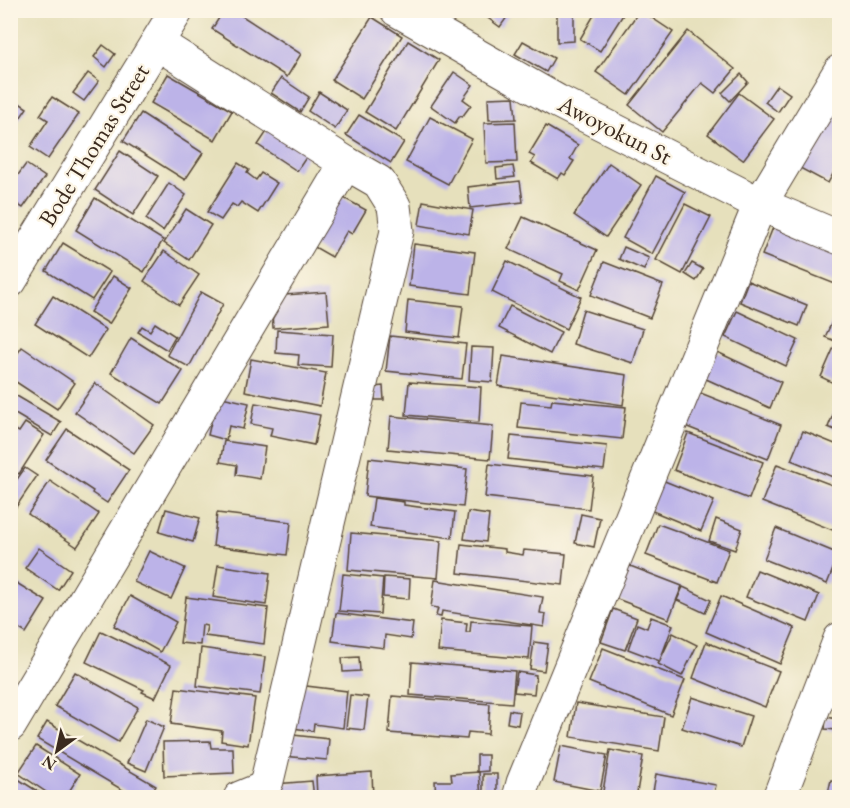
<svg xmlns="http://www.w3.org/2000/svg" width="850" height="808" font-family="'EB Garamond',serif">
<rect width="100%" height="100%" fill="#fcf5e5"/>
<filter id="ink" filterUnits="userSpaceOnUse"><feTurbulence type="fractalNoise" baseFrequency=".0167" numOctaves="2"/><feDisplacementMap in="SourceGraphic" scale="12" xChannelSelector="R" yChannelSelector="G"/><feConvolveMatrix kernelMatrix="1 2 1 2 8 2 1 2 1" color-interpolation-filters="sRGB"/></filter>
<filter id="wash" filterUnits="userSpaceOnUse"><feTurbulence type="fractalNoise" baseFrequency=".008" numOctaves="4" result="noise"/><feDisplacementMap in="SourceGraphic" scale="24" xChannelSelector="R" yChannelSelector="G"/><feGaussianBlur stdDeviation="1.35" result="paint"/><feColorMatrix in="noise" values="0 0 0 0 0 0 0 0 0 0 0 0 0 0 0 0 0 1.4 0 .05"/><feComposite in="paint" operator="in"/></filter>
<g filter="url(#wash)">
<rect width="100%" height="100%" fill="#e6e0bc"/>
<g id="blocks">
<g fill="#bcb3e8">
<polygon points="224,10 233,10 301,54 287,77 212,29"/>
<polygon points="477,10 512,10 500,27"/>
<polygon points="557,10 574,10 574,41 557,42"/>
<polygon points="597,10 626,10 600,51 580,39"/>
<polygon points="640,10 673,32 629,95 596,72"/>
<polygon points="372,17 402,36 362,99 332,80"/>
<polygon points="688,31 735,69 715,93 702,83 662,132 629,105"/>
<polygon points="408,41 439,60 396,131 365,112"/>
<polygon points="523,41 554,58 546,72 515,54"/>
<polygon points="103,45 115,54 106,67 94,57"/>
<polygon points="454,72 473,85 463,99 471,105 462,117 460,116 455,123 431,106"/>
<polygon points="88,73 99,81 84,101 73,93"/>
<polygon points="168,74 232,111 215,140 151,103"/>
<polygon points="741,74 748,82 730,101 722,93"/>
<polygon points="281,78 309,97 300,112 271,93"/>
<polygon points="777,85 790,94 778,112 765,102"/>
<polygon points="319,92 347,110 335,129 308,111"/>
<polygon points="739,93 774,119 743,160 708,134"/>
<polygon points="10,97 27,108 14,127 10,125"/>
<polygon points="52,97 79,114 48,159 30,147 48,120 40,115"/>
<polygon points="514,97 516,119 489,120 488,98"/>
<polygon points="830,110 840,115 840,161 828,183 800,168"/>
<polygon points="141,113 203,153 185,180 123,141"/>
<polygon points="359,115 404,142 391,163 346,135"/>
<polygon points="430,117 472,139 448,184 406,162"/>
<polygon points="515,122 517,162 486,163 484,123"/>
<polygon points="546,126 578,145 570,159 574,161 565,175 562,173 558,179 531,163 535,157 529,154"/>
<polygon points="270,127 309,153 297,171 258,145"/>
<polygon points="120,151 158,176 133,215 95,190"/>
<polygon points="238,163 249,170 247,173 256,180 261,173 277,183 258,213 241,202 237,207 232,204 221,220 207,212"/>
<polygon points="609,163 641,185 606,237 574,215"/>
<polygon points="26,164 45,177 23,208 10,200 10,186"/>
<polygon points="513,166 515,177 497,179 496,168"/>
<polygon points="656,176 685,192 652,254 623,238"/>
<polygon points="520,181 523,202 470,208 468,187"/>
<polygon points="169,183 186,195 163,231 146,219"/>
<polygon points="331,191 366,210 352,234 347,231 332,257 304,241"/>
<polygon points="95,198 163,240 144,272 76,230"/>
<polygon points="423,201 473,210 469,234 419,225"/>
<polygon points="685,204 711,217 682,274 656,260"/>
<polygon points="186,209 211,225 189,260 164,243"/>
<polygon points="523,217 597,250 579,290 560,281 563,274 508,249"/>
<polygon points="774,225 840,251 840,286 762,255"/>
<polygon points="63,243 110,272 92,300 46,271"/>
<polygon points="414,244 475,252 470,294 409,286"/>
<polygon points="624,247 649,258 644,270 619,259"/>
<polygon points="164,251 199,275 179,305 144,281"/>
<polygon points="507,261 581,297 566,329 492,292"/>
<polygon points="604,262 663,285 650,318 591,295"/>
<polygon points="692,263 703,269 696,281 685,274"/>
<polygon points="113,276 132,288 109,324 90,312"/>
<polygon points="748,281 807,305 799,326 740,302"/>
<polygon points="201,292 223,304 189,367 167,355"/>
<polygon points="326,292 329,324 273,328 271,296"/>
<polygon points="53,296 106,330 88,358 35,324"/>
<polygon points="408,300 463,306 459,338 405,332"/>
<polygon points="840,305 840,343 825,337"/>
<polygon points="510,306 561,332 550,354 499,328"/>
<polygon points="583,310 643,329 633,363 573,344"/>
<polygon points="737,311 798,340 786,366 725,337"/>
<polygon points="155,323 175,336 167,350 138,332 142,326 150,331"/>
<polygon points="277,330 333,334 331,367 298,365 299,355 276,353"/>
<polygon points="390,336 466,344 462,379 386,371"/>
<polygon points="131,338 183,371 162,404 111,373"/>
<polygon points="835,345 840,347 840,386 821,377"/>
<polygon points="22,347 75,383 57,409 10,378 10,364"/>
<polygon points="471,347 494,348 492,382 469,380"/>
<polygon points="715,351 781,382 770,408 704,378"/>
<polygon points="503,356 627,375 623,405 498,386"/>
<polygon points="251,359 326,373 320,406 245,391"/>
<polygon points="409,382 481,387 479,422 406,415"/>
<polygon points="95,383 154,425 134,453 75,412"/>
<polygon points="383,386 384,400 375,400 374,387"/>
<polygon points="10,392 61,422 52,436 10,411"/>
<polygon points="698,392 781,425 768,459 685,426"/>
<polygon points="217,396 249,403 243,429 229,426 226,440 208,435"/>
<polygon points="840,398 840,432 828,427"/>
<polygon points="552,400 626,407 622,439 518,428 521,402 551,405"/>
<polygon points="255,403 320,415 314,445 270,436 272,428 251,424"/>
<polygon points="391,416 493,426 490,459 388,449"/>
<polygon points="25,423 44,435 19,474 10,468 10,427 19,432"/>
<polygon points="67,429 129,470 107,503 92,493 93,491 46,460"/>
<polygon points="803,431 840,446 840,480 791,460"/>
<polygon points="688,433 763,462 749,499 674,470"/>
<polygon points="511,436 607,446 604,470 508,459"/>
<polygon points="224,441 265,447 260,479 236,475 237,465 220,462"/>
<polygon points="369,458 467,469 463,507 365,496"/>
<polygon points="489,464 593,476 589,509 485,497"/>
<polygon points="777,464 840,488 840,533 762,502"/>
<polygon points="25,468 37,476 16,507 10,503 10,489"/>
<polygon points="662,480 714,501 701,531 650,510"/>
<polygon points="50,481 99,514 77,547 28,514"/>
<polygon points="374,498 404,502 404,505 455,512 452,538 370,527"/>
<polygon points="166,509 200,518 193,542 159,532"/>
<polygon points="468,512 489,515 486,542 464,539"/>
<polygon points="217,513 291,522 287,555 213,546"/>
<polygon points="581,514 600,518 594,547 575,543"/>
<polygon points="716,519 742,529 735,550 709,541"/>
<polygon points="658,524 729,550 717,582 646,555"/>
<polygon points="776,528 839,554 827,584 764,559"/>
<polygon points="351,533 441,541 438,578 348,570"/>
<polygon points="461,544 505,549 505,552 523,555 524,550 566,554 563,585 458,573"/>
<polygon points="39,548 71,570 58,590 25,568"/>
<polygon points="149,551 185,568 171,599 134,582"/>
<polygon points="625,564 682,586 669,619 612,597"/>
<polygon points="218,565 270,573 266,605 213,597"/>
<polygon points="757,570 819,595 808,622 746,597"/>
<polygon points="343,574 383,578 380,614 339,611"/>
<polygon points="384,577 410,579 409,599 383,597"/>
<polygon points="10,579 46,601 26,633 10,623"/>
<polygon points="435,580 543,597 540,613 546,614 544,627 442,611 441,617 436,616 438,608 431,607"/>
<polygon points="683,587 711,600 705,613 677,600"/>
<polygon points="130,596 176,622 160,652 114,626"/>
<polygon points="721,596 795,628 780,664 706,632"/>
<polygon points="186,597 268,608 264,644 205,636 207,626 202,625 200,645 180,643"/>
<polygon points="613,609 637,618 625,650 601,642"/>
<polygon points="336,613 413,623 411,639 385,635 384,648 332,641"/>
<polygon points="651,617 673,625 660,660 673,633 697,645 682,676 658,664 660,661 628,649 637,624 647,628"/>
<polygon points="441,620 467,623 466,632 470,632 471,621 532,626 529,659 438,651"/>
<polygon points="101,631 171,665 155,698 142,692 144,690 86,662"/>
<polygon points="534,642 548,644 544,671 530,669"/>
<polygon points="706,642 779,671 765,707 693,678"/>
<polygon points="201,648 265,657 260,694 197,686"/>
<polygon points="603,648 685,680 671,715 589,682"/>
<polygon points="359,657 360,671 343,672 342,658"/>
<polygon points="412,662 515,671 512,703 410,695"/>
<polygon points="75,672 138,707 118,742 55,706"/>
<polygon points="517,672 536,675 534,694 514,692"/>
<polygon points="298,685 347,691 343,728 314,724 313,731 293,728"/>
<polygon points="176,688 255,698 248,745 221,741 222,731 171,724"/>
<polygon points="350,695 368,697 364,730 346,728"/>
<polygon points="392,696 490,704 488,734 468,732 467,739 389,733"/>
<polygon points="692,697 751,716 741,747 682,728"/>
<polygon points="576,703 664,717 659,751 571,737"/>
<polygon points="509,710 520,712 518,725 507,723"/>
<polygon points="826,717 838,719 837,730 825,729"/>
<polygon points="146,719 164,727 146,771 127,763"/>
<polygon points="47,722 156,786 149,798 136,798 37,739"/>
<polygon points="284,734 329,739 327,760 282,756"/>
<polygon points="210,741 211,748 233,748 234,773 164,776 163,742"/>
<polygon points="36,746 80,774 65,798 55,798 18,773"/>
<polygon points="561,746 607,755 600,791 554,782"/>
<polygon points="610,750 643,756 636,798 602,797"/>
<polygon points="477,755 488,755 488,771 477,772"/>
<polygon points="372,772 373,798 317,798 316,776"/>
<polygon points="479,772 481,798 436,798 435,781 452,781 451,774"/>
<rect x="483" y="774" width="14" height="24"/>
<polygon points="656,774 716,785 713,798 652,798"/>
<polygon points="15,777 48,798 10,798 10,785"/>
<polygon points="831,780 840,782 840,798 827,798"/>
<polygon points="312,781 314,798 276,798 275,784"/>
</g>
</g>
</g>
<g filter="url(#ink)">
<use href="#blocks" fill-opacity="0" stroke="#554536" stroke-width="1.5"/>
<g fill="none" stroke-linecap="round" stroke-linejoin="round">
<g stroke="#554536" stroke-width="35">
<g id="minor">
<polyline points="397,10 557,101 760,204 840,238"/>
<polyline points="157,43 346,163 379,182 394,206 397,231 267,781 262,789 240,798"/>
<polyline points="10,281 177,10"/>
<polyline points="10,725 346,163"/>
<polyline points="519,798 523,783 760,204 840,71"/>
</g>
</g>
<g stroke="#554536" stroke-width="35">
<polyline id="major" points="779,798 840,639"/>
</g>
<use href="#minor" stroke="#fff" stroke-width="33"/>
<use href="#major" stroke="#fff" stroke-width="33"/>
</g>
</g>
<g text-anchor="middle" stroke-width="4.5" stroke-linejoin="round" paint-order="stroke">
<g font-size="24" fill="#3b2a1e" stroke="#fcf5e5">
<text transform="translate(615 130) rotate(27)" y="8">Awoyokun St</text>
<text transform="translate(94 145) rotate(-58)" y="8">Bode Thomas Street</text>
</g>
</g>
<rect width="850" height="808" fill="none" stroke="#fcf5e5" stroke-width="36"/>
<g transform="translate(57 751) rotate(213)" stroke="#fcf5e5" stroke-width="4.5" paint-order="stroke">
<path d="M0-4.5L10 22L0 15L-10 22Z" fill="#3b2a1e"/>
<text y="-9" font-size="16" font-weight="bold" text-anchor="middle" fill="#3b2a1e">N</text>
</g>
</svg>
